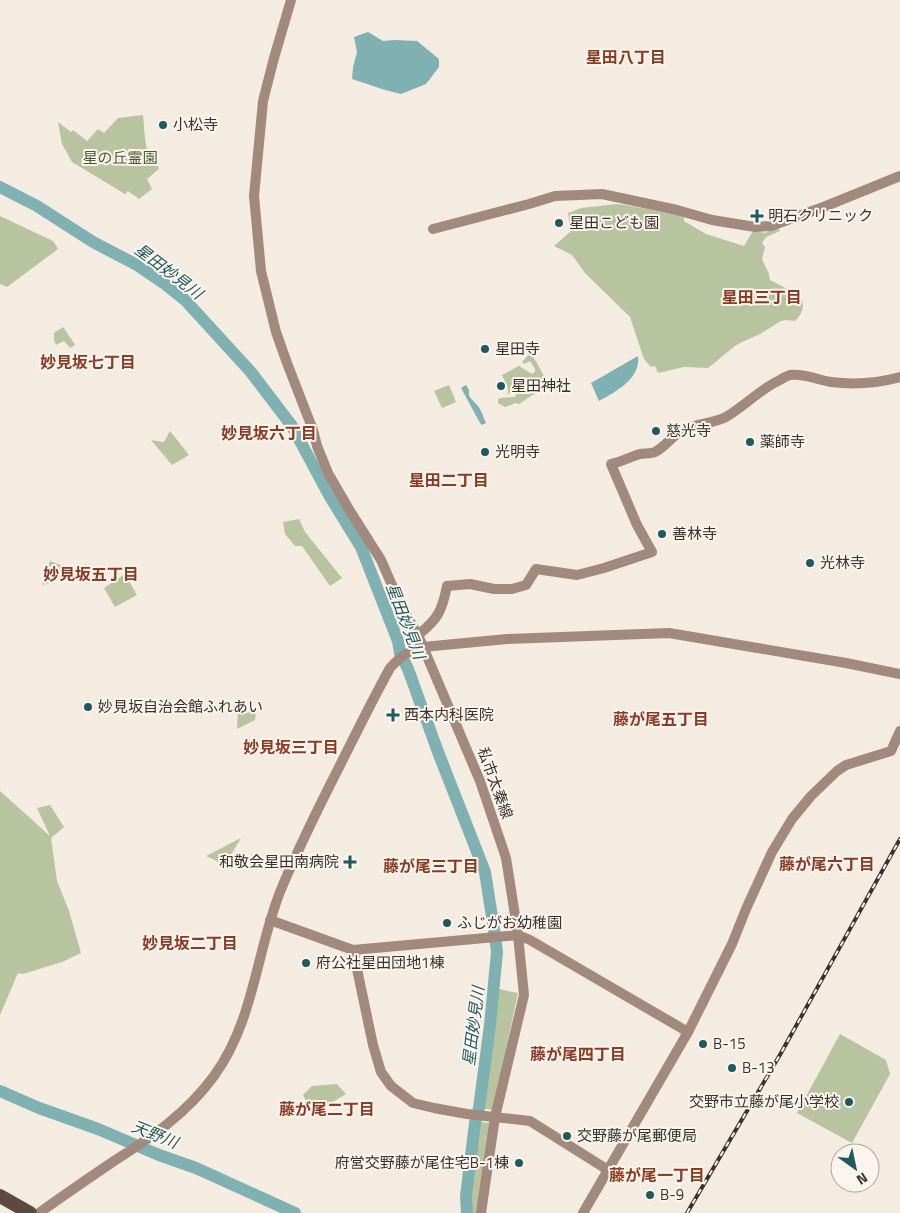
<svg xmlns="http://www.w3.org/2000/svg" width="900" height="1213" font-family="'Titillium Web','Noto Sans JP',sans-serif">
<rect width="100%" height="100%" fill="#f4ebe1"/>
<g fill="#b8c4a0">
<path d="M143,115C144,124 145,150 150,156C154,162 157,161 159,169L147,179L152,189L139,199L128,191L125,194L72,162L62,144L58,122L71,132L73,130L87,141L98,129L104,133L118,118Z"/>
<path d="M617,204L625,205L684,216V221L706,234L744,246L753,231L765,233L778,227L780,231L766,237L762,243L765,247L762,259L769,274L770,280L793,292V293C795,295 801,298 802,301C805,308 800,316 795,321L786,320L781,321L760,334L740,343L735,346L708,368L684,367L658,373L655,366L651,367L644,359L630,317L585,273L572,255L554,246L571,231L568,213L581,208Z"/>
<polygon points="0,216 53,241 58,249 7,287 0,284"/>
<polygon points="63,327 75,345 70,348 64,341 56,345 54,340 54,333"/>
<polygon points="530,353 537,363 547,382 540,390 519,404 516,403 505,407 498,403 498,399 501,398 515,397 519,388 515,385 508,395 508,388 502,375 519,366 532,374 535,372 535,369 530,361 524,364 522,362"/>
<polygon points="449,385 456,402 442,408 434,391"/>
<polygon points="170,431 189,455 172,465 151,440 164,442"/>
<polygon points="299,519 305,532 342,578 330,586 302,546 295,546 285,534 283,522"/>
<polygon points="50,561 82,573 42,585"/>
<polygon points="125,574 137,595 115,607 104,588"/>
<polygon points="238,712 256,713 255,720 237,729"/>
<polygon points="0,791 50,836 37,808 50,805 64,827 51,838 57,881 69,911 81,953 62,962 23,974 18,973 0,1015"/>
<polygon points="241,838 225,865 206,856"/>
<polygon points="499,989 518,993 493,1110 480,1108"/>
<polygon points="840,1034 886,1060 890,1074 852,1143 797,1113"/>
<polygon points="337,1084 346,1094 316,1112 307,1103 303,1095 312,1086"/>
<polygon points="479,1122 491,1123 478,1213 469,1213 468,1198"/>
</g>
<g fill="#7fb0b2">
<polygon points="368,32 383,41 395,40 417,41 439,59 439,67 426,84 401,94 385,90 352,79 353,67 357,52 354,37"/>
<path d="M638,356C641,379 615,392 599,401L591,383Z"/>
<path d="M466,385L469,390C468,398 472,399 477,405C481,409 483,416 485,421L486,423L482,425L480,423L461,388Z"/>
</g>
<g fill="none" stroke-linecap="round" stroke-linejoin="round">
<g stroke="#7fb0b2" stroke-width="12">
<polyline points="0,187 37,206 93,242 137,265 165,284 185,300 250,371 292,426 329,495 361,547 398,641 400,653 408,669 438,752 485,872 495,936 497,952 490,1025 479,1108 475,1123 466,1196 467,1213"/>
<polyline points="0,1091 39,1108 98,1129 159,1155 196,1168 295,1213"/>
</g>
<g stroke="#a18a7d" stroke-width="10">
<polyline points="291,0 274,58 263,101 254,196 261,271 276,332 287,363 313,430 317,446 328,473 350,511 381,560 402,608 418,635 480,781 506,858 512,896 518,935 524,995 495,1117 481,1213"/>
<polyline points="433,229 529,204 555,196 602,194 677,210 712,220 755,227 771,226 826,206 900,176"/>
<path d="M418,635C438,619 442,611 447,586L470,584L494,589H512L526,585L536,569L577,575L604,568L652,552L637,525L611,464C621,462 630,457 640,454C645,453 651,454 655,452C665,447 672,436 682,431C696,423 712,424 726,417C745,406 760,389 780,380C783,378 787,376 790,375C805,373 817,380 831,382C854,385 878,383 900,377"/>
<polyline points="270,920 353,950 518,935 530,940 688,1032 583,1213"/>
<polyline points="353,950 373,1045 381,1072 391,1086 413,1103 434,1108 467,1114 530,1121 608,1170"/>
<polyline points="688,1032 732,944 746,909 772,852 792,819 811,796 837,771 846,765 891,751 900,731"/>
<path d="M39,1213C64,1195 89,1178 114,1161C152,1137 187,1113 214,1076C254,1021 256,953 280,892C295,855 313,819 331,783C351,744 369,706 390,668C400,657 408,651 423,647L507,639L669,633L846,663L900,674"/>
</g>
<polyline stroke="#5c4a42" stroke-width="14" points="0,1196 30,1213"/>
<g stroke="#3b302b" stroke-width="4">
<polyline id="rail" points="687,1213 781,1053 900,839"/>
</g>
<use href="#rail" stroke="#fbf5ee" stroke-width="2" stroke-dasharray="5.5" stroke-linecap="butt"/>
</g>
<g fill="#1f5a5e" stroke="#fbf5ee" stroke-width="2">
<circle cx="163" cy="125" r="5"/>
<path d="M754.5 208.5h5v5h5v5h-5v5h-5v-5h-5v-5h5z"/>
<circle cx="559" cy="223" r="5"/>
<circle cx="485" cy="349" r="5"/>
<circle cx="501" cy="386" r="5"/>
<circle cx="656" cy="431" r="5"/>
<circle cx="750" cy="442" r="5"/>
<circle cx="485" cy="452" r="5"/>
<circle cx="662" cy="534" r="5"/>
<circle cx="810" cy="563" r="5"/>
<circle cx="88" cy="707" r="5"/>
<path d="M390.5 707.5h5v5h5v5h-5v5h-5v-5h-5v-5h5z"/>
<path d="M347.5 854.5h5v5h5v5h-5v5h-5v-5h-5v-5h5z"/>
<circle cx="447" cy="923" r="5"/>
<circle cx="306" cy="963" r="5"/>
<circle cx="703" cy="1044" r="5"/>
<circle cx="732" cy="1068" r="5"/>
<circle cx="849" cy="1102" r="5"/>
<circle cx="567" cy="1136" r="5"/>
<circle cx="519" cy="1163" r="5"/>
<circle cx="650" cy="1195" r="5"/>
</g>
<g text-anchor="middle" stroke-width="4" stroke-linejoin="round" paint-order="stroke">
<g font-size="15" fill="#3b302b" stroke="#fbf5ee" text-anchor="start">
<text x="173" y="130">小松寺</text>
<text x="768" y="221">明石クリニック</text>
<text x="569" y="228">星田こども園</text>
<text x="495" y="354">星田寺</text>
<text x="511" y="391">星田神社</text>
<text x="666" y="436">慈光寺</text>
<text x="760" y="447">薬師寺</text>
<text x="495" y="457">光明寺</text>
<text x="672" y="539">善林寺</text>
<text x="820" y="568">光林寺</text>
<text x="98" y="712">妙見坂自治会館ふれあい</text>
<text x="404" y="720">西本内科医院</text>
<text x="339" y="867" text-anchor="end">和敬会星田南病院</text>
<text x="457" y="928">ふじがお幼稚園</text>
<text x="316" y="968">府公社星田団地1棟</text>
<text x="713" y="1049">B-15</text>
<text x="742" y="1073">B-13</text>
<text x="839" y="1107" text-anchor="end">交野市立藤が尾小学校</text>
<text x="577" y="1141">交野藤が尾郵便局</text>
<text x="509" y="1168" text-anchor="end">府営交野藤が尾住宅B-1棟</text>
<text x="660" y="1200">B-9</text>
</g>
<g font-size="15" fill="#4a5a2e" stroke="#fbf5ee">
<text x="120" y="163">星の丘霊園</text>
</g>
<g font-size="15" fill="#3b302b" stroke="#fbf5ee">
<text transform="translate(495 783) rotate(70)" y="5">私市太秦線</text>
</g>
<g font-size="16" font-weight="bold" fill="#8c3b22" stroke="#fbf5ee">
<text x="626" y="63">星田八丁目</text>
<text x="762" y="303">星田三丁目</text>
<text x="88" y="368">妙見坂七丁目</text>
<text x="269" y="439">妙見坂六丁目</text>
<text x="449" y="486">星田二丁目</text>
<text x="91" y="580">妙見坂五丁目</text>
<text x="661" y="725">藤が尾五丁目</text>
<text x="291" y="753">妙見坂三丁目</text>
<text x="827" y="870">藤が尾六丁目</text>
<text x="431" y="872">藤が尾三丁目</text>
<text x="190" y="949">妙見坂二丁目</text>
<text x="578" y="1060">藤が尾四丁目</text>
<text x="327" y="1115">藤が尾二丁目</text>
<text x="657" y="1181">藤が尾一丁目</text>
</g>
<g font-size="16" font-style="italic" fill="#1f5a5e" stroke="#fbf5ee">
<text transform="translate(169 271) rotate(37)" y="6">星田妙見川</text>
<text transform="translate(406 621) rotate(69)" y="6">星田妙見川</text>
<text transform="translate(473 1026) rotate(-83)" y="6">星田妙見川</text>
<text transform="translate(155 1134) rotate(22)" y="6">天野川</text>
</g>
</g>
<g transform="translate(855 1168) rotate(147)"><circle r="24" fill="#fbf5ee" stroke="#aea6a0"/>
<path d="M0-4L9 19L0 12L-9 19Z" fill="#1f5a5e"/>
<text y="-8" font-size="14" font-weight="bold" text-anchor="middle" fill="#3b302b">N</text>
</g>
</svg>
